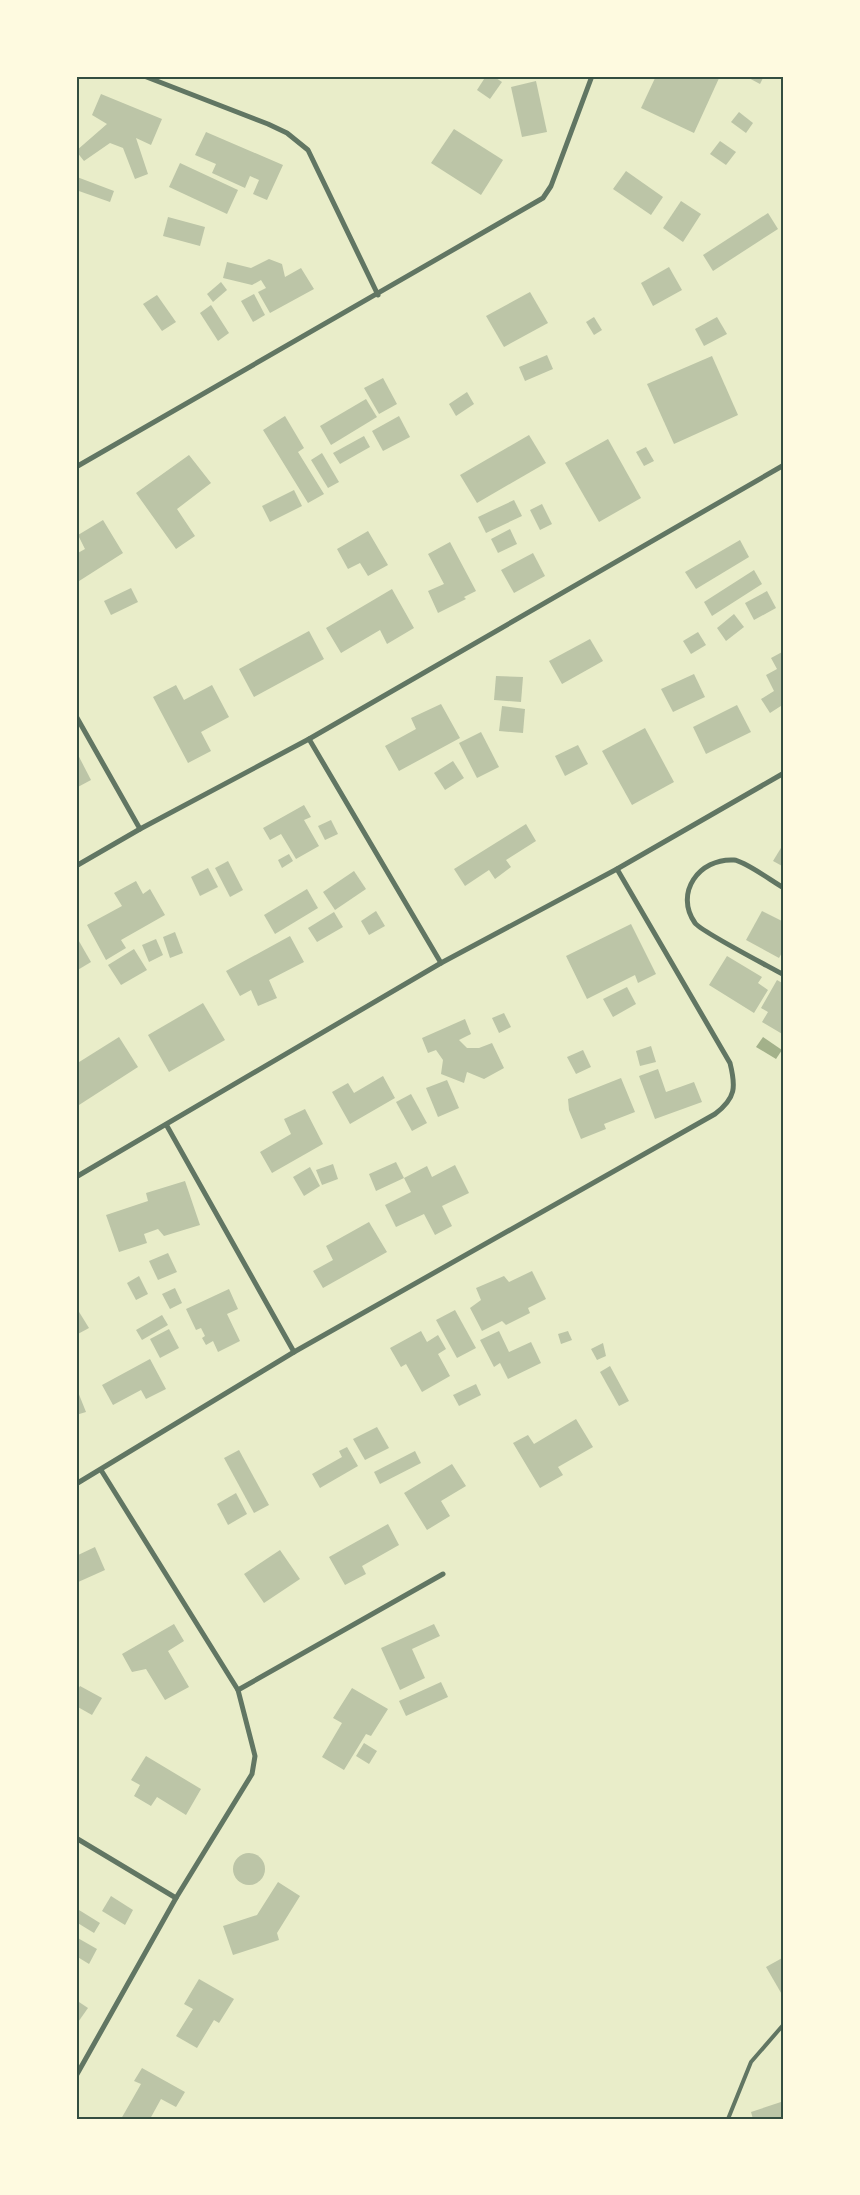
<svg xmlns="http://www.w3.org/2000/svg" width="860" height="2195" font-family="Raleway,sans-serif">
<rect width="100%" height="100%" fill="#e9edc9"/>
<polygon fill="#a3b18a" points="763,1037 782,1050 776,1059 756,1047"/>
<g fill="#bcc5a7">
<polygon points="486,76 493,76 502,82 490,99 477,90"/>
<polygon points="656,76 720,76 694,133 641,108"/>
<polygon points="745,76 764,76 760,84"/>
<polygon points="536,81 547,132 522,137 511,87"/>
<polygon points="101,94 162,119 151,145 136,138 148,174 135,179 123,148 110,143 84,161 76,151 107,124 92,115"/>
<polygon points="739,112 753,123 746,133 731,122"/>
<polygon points="454,129 503,160 481,195 431,163"/>
<polygon points="206,132 283,165 267,200 253,194 259,180 250,176 245,188 212,173 216,164 195,155"/>
<polygon points="720,141 736,152 726,165 710,154"/>
<polygon points="180,163 238,190 227,214 169,187"/>
<polygon points="626,171 663,197 651,215 613,189"/>
<polygon points="77,177 114,191 110,202 76,190"/>
<polygon points="681,201 701,214 683,242 663,228"/>
<polygon points="768,213 778,229 713,271 703,255"/>
<polygon points="168,217 205,227 200,246 163,236"/>
<polygon points="269,259 282,264 285,277 301,268 314,289 270,313 258,292 266,288 261,280 252,285 223,278 227,262 251,268"/>
<polygon points="669,267 682,290 653,306 641,283"/>
<polygon points="221,282 227,290 213,302 207,294"/>
<polygon points="530,292 548,323 504,347 486,316"/>
<polygon points="254,294 265,315 253,322 241,301"/>
<polygon points="157,295 176,322 162,331 143,304"/>
<polygon points="211,305 229,333 218,341 200,313"/>
<polygon points="594,317 602,330 594,335 586,322"/>
<polygon points="717,317 727,334 704,346 695,329"/>
<polygon points="547,355 553,369 525,381 519,367"/>
<polygon points="712,356 738,415 674,444 647,384"/>
<polygon points="383,378 397,404 379,414 364,388"/>
<polygon points="467,392 474,404 456,416 449,404"/>
<polygon points="366,399 377,417 331,445 320,426"/>
<polygon points="285,416 304,448 298,452 324,494 308,503 263,430"/>
<polygon points="399,416 410,437 383,451 372,431"/>
<polygon points="529,435 546,463 477,503 460,475"/>
<polygon points="364,436 370,447 340,464 333,453"/>
<polygon points="608,439 641,498 599,522 565,463"/>
<polygon points="646,447 654,461 644,466 636,452"/>
<polygon points="322,453 339,482 328,488 311,460"/>
<polygon points="189,455 211,483 177,509 195,536 176,549 136,493"/>
<polygon points="294,490 302,506 270,522 262,506"/>
<polygon points="514,500 522,516 486,533 478,517"/>
<polygon points="542,504 552,524 540,530 530,510"/>
<polygon points="103,520 123,553 76,583 76,554 85,549 78,535"/>
<polygon points="510,529 517,544 498,553 491,539"/>
<polygon points="368,531 388,565 368,576 360,563 348,569 337,549"/>
<polygon points="740,540 749,557 696,589 685,572"/>
<polygon points="450,542 476,591 464,597 466,599 438,613 428,591 444,584 428,554"/>
<polygon points="533,553 545,576 514,593 501,570"/>
<polygon points="754,570 762,584 712,616 704,602"/>
<polygon points="131,588 138,602 111,615 104,601"/>
<polygon points="392,589 414,628 387,644 380,630 341,653 326,628"/>
<polygon points="767,591 776,608 754,620 745,603"/>
<polygon points="734,614 744,627 726,641 717,628"/>
<polygon points="309,631 324,659 254,697 239,669"/>
<polygon points="698,632 706,645 691,654 683,641"/>
<polygon points="590,639 603,661 562,684 549,661"/>
<polygon points="784,651 784,704 770,713 761,699 774,691 766,675 777,669 771,658"/>
<polygon points="694,674 705,697 673,712 661,689"/>
<polygon points="496,676 523,677 521,702 494,700"/>
<polygon points="176,685 184,700 212,685 229,717 201,732 211,751 188,763 153,697"/>
<polygon points="441,704 460,738 399,771 385,746 416,729 411,718"/>
<polygon points="737,705 751,732 706,754 693,727"/>
<polygon points="502,706 525,709 523,733 499,731"/>
<polygon points="645,728 674,782 632,805 602,751"/>
<polygon points="481,732 499,767 477,778 459,743"/>
<polygon points="578,745 588,764 565,776 555,756"/>
<polygon points="76,751 91,780 76,788"/>
<polygon points="453,761 464,778 445,790 434,773"/>
<polygon points="304,805 311,817 304,820 319,846 296,859 281,834 270,840 263,828"/>
<polygon points="331,820 338,834 325,840 318,826"/>
<polygon points="526,824 536,841 506,860 511,867 495,879 489,870 465,886 454,869"/>
<polygon points="784,843 784,867 773,861"/>
<polygon points="289,854 293,861 282,868 278,860"/>
<polygon points="228,861 243,890 230,897 215,868"/>
<polygon points="208,868 218,887 200,896 191,877"/>
<polygon points="354,871 366,889 335,910 323,892"/>
<polygon points="136,881 143,894 150,889 165,915 121,940 126,948 106,960 87,925 122,906 114,893"/>
<polygon points="307,889 318,908 275,934 264,915"/>
<polygon points="376,911 385,926 369,935 361,921"/>
<polygon points="762,911 784,922 784,949 779,958 746,940"/>
<polygon points="334,912 343,927 317,942 308,928"/>
<polygon points="631,924 656,974 638,983 635,975 587,999 566,956"/>
<polygon points="175,932 183,953 170,958 163,937"/>
<polygon points="76,936 91,962 76,971"/>
<polygon points="290,936 304,962 269,980 277,998 258,1006 251,990 240,996 226,971"/>
<polygon points="156,939 163,955 149,962 142,945"/>
<polygon points="134,949 147,970 121,985 108,965"/>
<polygon points="727,956 762,977 758,983 768,990 754,1013 709,985"/>
<polygon points="777,980 784,984 784,1035 762,1022 768,1012 761,1008"/>
<polygon points="627,987 636,1004 613,1017 603,999"/>
<polygon points="203,1003 225,1040 169,1072 148,1035"/>
<polygon points="504,1013 511,1027 499,1033 492,1018"/>
<polygon points="465,1019 471,1034 459,1040 467,1048 479,1048 492,1043 504,1068 484,1079 467,1072 464,1083 441,1074 443,1060 436,1050 428,1053 422,1038"/>
<polygon points="119,1037 138,1067 79,1105 76,1100 76,1064"/>
<polygon points="651,1046 656,1062 640,1066 636,1051"/>
<polygon points="583,1050 591,1067 576,1074 567,1057"/>
<polygon points="658,1069 666,1092 694,1082 702,1102 655,1119 639,1076"/>
<polygon points="383,1076 395,1098 350,1124 332,1092 348,1083 354,1093"/>
<polygon points="621,1078 635,1112 604,1124 606,1129 581,1139 569,1110 568,1099"/>
<polygon points="447,1080 459,1108 438,1117 426,1088"/>
<polygon points="411,1094 427,1123 412,1131 396,1102"/>
<polygon points="305,1109 323,1144 272,1173 260,1152 291,1134 284,1119"/>
<polygon points="396,1162 404,1178 427,1166 432,1177 455,1165 469,1193 442,1206 452,1226 435,1235 424,1214 396,1227 385,1205 411,1192 404,1178 376,1191 369,1174"/>
<polygon points="333,1164 338,1179 322,1185 316,1170"/>
<polygon points="310,1167 320,1186 304,1196 293,1177"/>
<polygon points="185,1181 200,1225 164,1236 158,1229 144,1234 147,1243 119,1252 106,1215 148,1201 146,1193"/>
<polygon points="369,1222 387,1252 323,1288 313,1271 333,1260 326,1246"/>
<polygon points="168,1253 177,1272 158,1280 149,1261"/>
<polygon points="532,1271 546,1299 528,1308 530,1313 506,1325 502,1321 482,1331 470,1308 481,1300 476,1288 504,1276 509,1282"/>
<polygon points="139,1276 148,1294 136,1300 127,1283"/>
<polygon points="175,1288 182,1303 170,1309 162,1294"/>
<polygon points="229,1289 238,1309 227,1314 240,1341 218,1352 213,1341 206,1345 202,1338 205,1336 201,1328 196,1330 186,1309"/>
<polygon points="76,1307 89,1328 76,1335"/>
<polygon points="455,1310 476,1348 457,1358 436,1320"/>
<polygon points="162,1315 168,1325 142,1340 136,1330"/>
<polygon points="169,1329 179,1348 160,1358 150,1339"/>
<polygon points="421,1331 427,1342 438,1335 446,1349 438,1354 450,1376 422,1392 406,1364 401,1367 390,1348"/>
<polygon points="499,1331 509,1352 531,1342 541,1363 508,1379 500,1363 494,1367 480,1340"/>
<polygon points="568,1331 572,1340 561,1344 558,1334"/>
<polygon points="603,1343 606,1356 597,1360 591,1349"/>
<polygon points="150,1359 166,1389 146,1399 141,1390 113,1405 102,1385"/>
<polygon points="610,1366 629,1401 619,1406 600,1372"/>
<polygon points="476,1384 481,1395 459,1406 453,1395"/>
<polygon points="76,1387 86,1412 76,1415"/>
<polygon points="576,1419 593,1447 558,1467 563,1475 540,1488 513,1443 528,1435 534,1444"/>
<polygon points="377,1427 389,1448 365,1460 353,1439"/>
<polygon points="347,1447 358,1466 320,1488 312,1474 342,1457 339,1451"/>
<polygon points="239,1450 269,1505 254,1513 224,1458"/>
<polygon points="415,1451 421,1463 380,1484 374,1472"/>
<polygon points="452,1464 466,1486 441,1501 450,1516 427,1530 404,1493"/>
<polygon points="236,1493 247,1514 228,1525 217,1504"/>
<polygon points="388,1524 399,1545 362,1566 366,1574 345,1585 329,1557"/>
<polygon points="95,1547 105,1570 76,1583 76,1556"/>
<polygon points="280,1550 300,1579 264,1603 244,1574"/>
<polygon points="174,1624 184,1641 168,1651 189,1687 165,1700 146,1669 132,1672 122,1654"/>
<polygon points="434,1624 440,1636 412,1649 425,1678 400,1690 381,1648"/>
<polygon points="441,1682 448,1697 406,1716 399,1701"/>
<polygon points="80,1686 102,1698 92,1715 76,1706 76,1692"/>
<polygon points="352,1688 388,1709 371,1736 366,1734 344,1770 322,1757 342,1723 333,1718"/>
<polygon points="364,1743 377,1751 369,1764 356,1756"/>
<polygon points="146,1756 201,1789 186,1815 157,1797 151,1806 134,1796 140,1785 131,1780"/>
<circle cx="249" cy="1869" r="16"/>
<polygon points="278,1882 300,1896 277,1933 279,1940 233,1955 223,1926 257,1915"/>
<polygon points="111,1896 133,1910 125,1925 102,1911"/>
<polygon points="79,1910 100,1923 94,1933 76,1922"/>
<polygon points="76,1937 97,1949 89,1964 76,1956"/>
<polygon points="784,1957 784,1998 766,1967"/>
<polygon points="199,1979 234,1999 219,2023 214,2020 197,2048 176,2036 193,2009 184,2004"/>
<polygon points="76,2000 88,2008 76,2025"/>
<polygon points="142,2068 185,2092 176,2107 161,2099 150,2119 121,2119 141,2084 134,2081"/>
<polygon points="784,2101 784,2119 753,2119 751,2112"/>
</g>
<g fill="none" stroke-linecap="round" stroke-linejoin="round">
<polyline stroke="#617663" stroke-width="4" points="728,2119 751,2062 784,2024"/>
<g stroke="#617663" stroke-width="5">
<polyline points="144,76 268,124 287,133 308,150 378,295"/>
<polyline points="76,467 543,198 551,186 592,76"/>
<polyline points="76,716 140,829"/>
<polyline points="309,739 441,963"/>
<polyline points="76,866 140,829 309,739 784,465"/>
<path d="M784,888C773,882 745,861 734,860C699,858 674,893 695,923C700,931 770,967 784,975"/>
<polyline points="167,1126 294,1352"/>
<polyline points="76,1177 441,963 617,869 784,773"/>
<path d="M76,1484L294,1352L715,1114C736,1098 736,1087 730,1063L617,869"/>
<polyline points="238,1690 443,1574"/>
<polyline points="76,1838 176,1898"/>
<polyline points="76,2076 176,1898 252,1774 255,1756 238,1690 101,1470"/>
</g>
</g>
<rect width="860" height="2195" fill="none" stroke="#fefae0" stroke-width="155"/>
<rect x="78" y="78" width="704" height="2040" fill="none" stroke="#344e41" stroke-width="2"/>
</svg>
